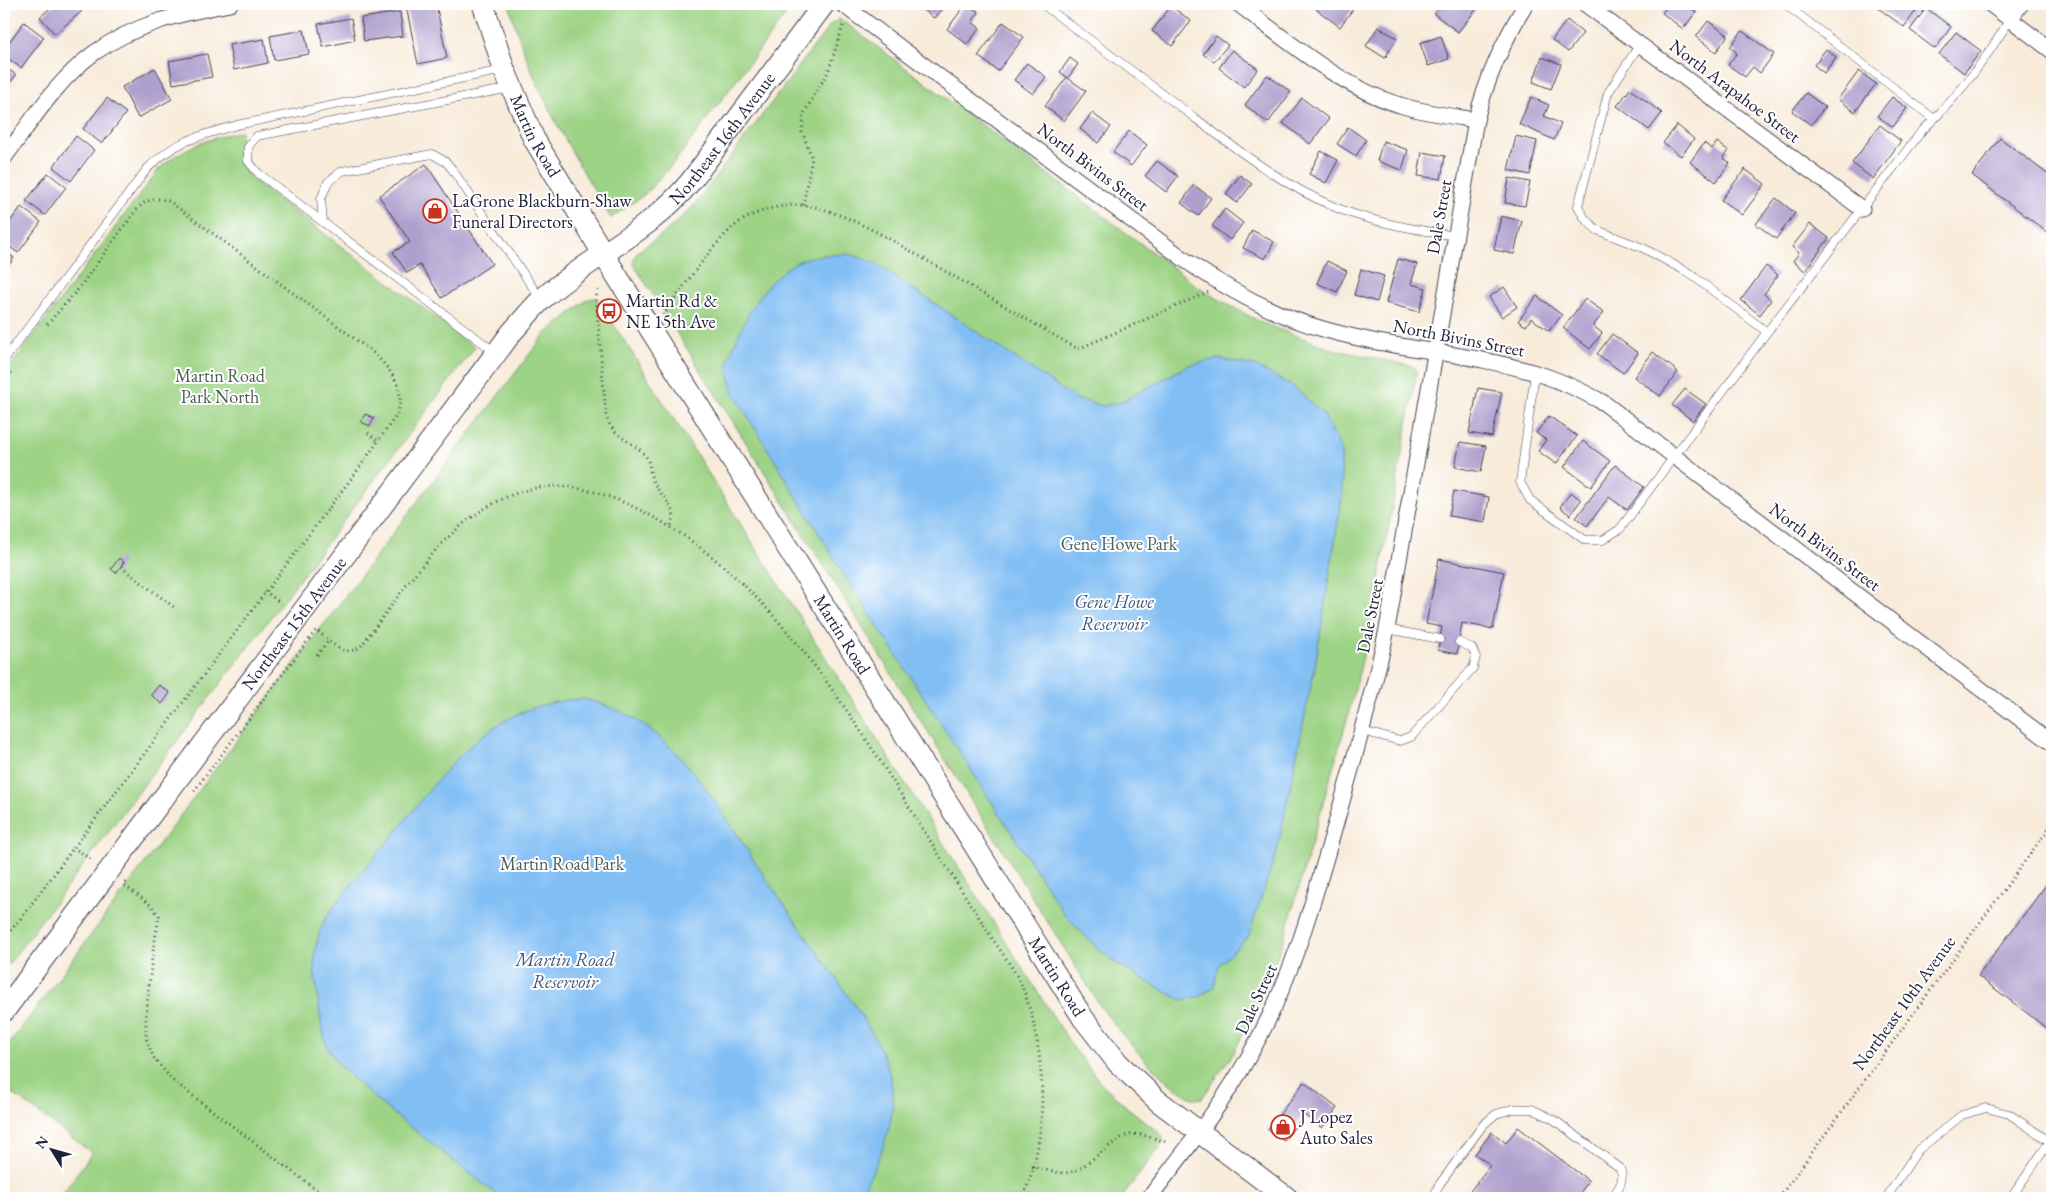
<svg xmlns="http://www.w3.org/2000/svg" width="2056" height="1202" font-family="'EB Garamond',serif">
<rect width="100%" height="100%" fill="#fff"/>
<filter id="ink" filterUnits="userSpaceOnUse"><feTurbulence type="fractalNoise" baseFrequency=".02" numOctaves="2"/><feDisplacementMap in="SourceGraphic" scale="10" xChannelSelector="R" yChannelSelector="G"/><feConvolveMatrix kernelMatrix="1 2 1 2 8 2 1 2 1" color-interpolation-filters="sRGB"/></filter>
<filter id="wash" filterUnits="userSpaceOnUse"><feTurbulence type="fractalNoise" baseFrequency=".0096" numOctaves="4" result="noise"/><feDisplacementMap in="SourceGraphic" scale="20" xChannelSelector="R" yChannelSelector="G"/><feGaussianBlur stdDeviation="1.12" result="paint"/><feColorMatrix in="noise" values="0 0 0 0 0 0 0 0 0 0 0 0 0 0 0 0 0 1.4 0 .05"/><feComposite in="paint" operator="in"/></filter>
<g filter="url(#wash)">
<rect width="100%" height="100%" fill="#f8ebda"/>
<g fill="#9dd385" stroke="#607a60">
<path d="M509,4H794L673,164L644,195L611,218C570,150 529,82 509,4Z"/>
<path d="M840,19L1207,293L1262,323L1332,349L1412,366L1417,371L1370,629L1348,716L1285,936L1262,996L1233,1054L1202,1098L1194,1099C1161,1084 1126,1039 1103,1010L633,263L637,252L662,235L692,208L831,24Z"/>
<path d="M241,131C240,149 239,162 249,177L475,347L4,970V375L159,169C184,146 209,139 241,131Z"/>
<polygon points="596,298 599,301 1072,1046 1101,1083 1128,1108 1162,1135 1164,1142 1121,1198 59,1198 92,1153 4,1087 4,1051 312,640 545,334 588,299"/>
</g>
<g fill="#81bef4" stroke="#527098">
<path d="M850,254L875,263L1076,399L1104,406L1121,402L1189,365L1219,359L1255,366L1294,387L1324,415L1341,449L1342,497L1315,666L1277,851L1248,937L1219,965L1214,987L1199,997L1180,1000L1120,966L1097,948L1065,915L843,573L733,392C731,382 727,372 728,362C729,356 733,349 735,344C747,313 766,278 797,262C812,254 833,255 850,254Z"/>
<path d="M584,699C614,706 639,719 663,740C707,780 739,840 773,889C799,927 827,964 853,1003C869,1028 885,1051 891,1080C899,1121 878,1164 858,1198H501L376,1100L341,1067L334,1058L326,1044L321,1023L314,970L315,950L320,930L328,914C351,885 375,857 398,829C450,764 493,702 584,699Z"/>
</g>
<g id="blocks">
<g fill="#ae9fcd">
<polygon points="55,4 76,4 82,11 55,34 40,17"/>
<polygon points="418,4 436,4 447,58 418,64 406,6"/>
<polygon points="916,4 946,4 934,18"/>
<polygon points="966,4 979,12 972,22 980,28 967,44 947,29"/>
<polygon points="1320,4 1346,4 1353,9 1340,27 1316,9"/>
<polygon points="1442,4 1448,4 1452,7 1455,4 1476,4 1479,6 1458,32 1434,14"/>
<polygon points="1669,4 1684,4 1696,12 1683,29 1662,13"/>
<polygon points="1882,4 1921,4 1904,27 1878,8"/>
<polygon points="1171,6 1191,21 1172,46 1152,31"/>
<polygon points="1926,8 1951,27 1935,49 1910,30"/>
<polygon points="400,12 403,36 364,41 361,18"/>
<polygon points="351,18 355,40 323,47 318,24"/>
<polygon points="1567,20 1583,33 1568,52 1552,40"/>
<polygon points="1708,21 1728,35 1716,52 1696,37"/>
<polygon points="24,22 44,37 21,68 4,55 4,49"/>
<polygon points="1003,22 1024,37 998,71 978,56"/>
<polygon points="1378,27 1397,38 1385,58 1366,46"/>
<polygon points="304,30 309,54 274,60 270,36"/>
<polygon points="1742,31 1774,54 1760,73 1753,67 1745,77 1728,65 1737,53 1730,47"/>
<polygon points="1956,32 1981,51 1964,73 1939,54"/>
<polygon points="1216,36 1228,45 1214,62 1203,54"/>
<polygon points="1441,36 1449,59 1428,66 1420,43"/>
<polygon points="264,39 268,63 234,70 229,45"/>
<polygon points="1826,49 1836,57 1824,73 1814,65"/>
<polygon points="1232,50 1258,69 1244,87 1219,68"/>
<polygon points="207,54 212,77 173,84 169,61"/>
<polygon points="1542,57 1561,64 1551,89 1533,82"/>
<polygon points="1070,58 1078,64 1068,78 1086,91 1064,121 1045,106 1067,77 1060,72"/>
<polygon points="1027,63 1046,77 1033,94 1014,80"/>
<polygon points="4,66 16,75 4,91"/>
<polygon points="155,68 172,99 138,118 122,87"/>
<polygon points="1859,71 1876,84 1855,112 1838,99"/>
<polygon points="1267,75 1291,92 1268,123 1245,105"/>
<polygon points="1630,89 1662,113 1649,130 1617,106"/>
<polygon points="1806,93 1825,107 1811,125 1792,111"/>
<polygon points="1531,97 1549,105 1544,116 1561,124 1554,140 1519,124"/>
<polygon points="1892,97 1907,108 1893,127 1877,116"/>
<polygon points="107,98 126,113 102,144 83,129"/>
<polygon points="1302,98 1329,119 1310,144 1283,123"/>
<polygon points="1092,113 1111,127 1098,143 1080,129"/>
<polygon points="1677,125 1694,139 1681,156 1663,143"/>
<polygon points="1880,125 1901,141 1873,179 1852,163"/>
<polygon points="1348,127 1366,140 1356,156 1337,144"/>
<polygon points="1129,131 1147,145 1131,166 1113,152"/>
<polygon points="76,136 94,150 71,181 53,167"/>
<polygon points="1516,136 1537,141 1530,175 1508,170"/>
<polygon points="2000,138 2050,176 2052,173 2052,228 2048,233 1972,175"/>
<polygon points="1383,141 1408,150 1402,170 1377,161"/>
<polygon points="1717,142 1729,151 1723,158 1730,163 1716,182 1690,162 1704,143 1712,149"/>
<polygon points="1321,151 1338,160 1326,183 1309,174"/>
<polygon points="1422,152 1445,156 1441,179 1418,176"/>
<polygon points="1157,161 1178,176 1166,192 1145,176"/>
<polygon points="426,164 492,264 442,298 420,265 407,273 393,252 410,242 379,196"/>
<polygon points="1745,169 1765,184 1742,215 1721,200"/>
<polygon points="48,173 66,187 45,215 26,201"/>
<polygon points="1240,175 1252,184 1237,203 1226,194"/>
<polygon points="1509,178 1530,182 1525,206 1505,203"/>
<polygon points="1194,185 1211,198 1198,216 1181,203"/>
<polygon points="1776,198 1795,213 1776,239 1756,224"/>
<polygon points="21,207 41,222 18,253 4,243 4,230"/>
<polygon points="1225,209 1243,223 1230,240 1212,226"/>
<polygon points="1501,216 1522,221 1514,254 1494,250"/>
<polygon points="1810,224 1829,238 1805,271 1793,261 1799,253 1792,247"/>
<polygon points="1252,230 1274,242 1265,259 1243,248"/>
<polygon points="4,251 14,258 4,272"/>
<polygon points="1398,259 1417,264 1411,284 1426,288 1419,312 1386,303"/>
<polygon points="1327,261 1347,271 1337,292 1317,283"/>
<polygon points="1766,266 1778,275 1764,294 1771,300 1760,315 1741,300"/>
<polygon points="1361,269 1384,276 1377,302 1354,295"/>
<polygon points="1504,287 1517,307 1502,317 1489,297"/>
<polygon points="1537,296 1562,315 1549,331 1531,318 1526,326 1518,321"/>
<polygon points="1585,299 1604,312 1593,326 1602,333 1590,349 1563,328"/>
<polygon points="1612,334 1638,353 1623,373 1597,354"/>
<polygon points="1653,352 1678,372 1660,396 1634,377"/>
<polygon points="1478,388 1502,392 1492,437 1469,433"/>
<polygon points="1685,389 1706,404 1693,421 1672,405"/>
<polygon points="365,414 374,418 370,426 361,422"/>
<polygon points="1549,416 1577,436 1556,464 1538,451 1546,440 1536,433"/>
<polygon points="1583,441 1610,461 1591,487 1564,467"/>
<polygon points="1460,442 1486,446 1481,472 1455,467"/>
<polygon points="1615,465 1644,487 1627,510 1609,497 1587,526 1576,518"/>
<polygon points="1454,491 1489,497 1485,522 1449,516"/>
<polygon points="1571,492 1581,500 1570,515 1560,507"/>
<polygon points="119,558 124,562 116,573 111,569"/>
<polygon points="1439,559 1504,572 1493,629 1462,623 1457,654 1438,650 1442,627 1426,624"/>
<polygon points="159,685 170,693 162,704 151,695"/>
<polygon points="2052,877 2052,1032 1978,976"/>
<polygon points="1304,1082 1337,1108 1322,1128 1304,1115 1284,1141 1268,1130"/>
<polygon points="1518,1127 1589,1181 1576,1198 1475,1198 1468,1194 1490,1165 1475,1154 1492,1132 1506,1143"/>
</g>
</g>
</g>
<g filter="url(#ink)">
<use href="#blocks" fill-opacity="0" stroke="#424053" stroke-width="1"/>
<g fill="none" stroke-linecap="round" stroke-linejoin="round">
<g stroke="#424053" stroke-width="9">
<g id="lane">
<path d="M1042,4C1092,41 1141,78 1191,115C1236,149 1284,186 1337,208C1374,223 1415,229 1455,236"/>
<polyline points="1640,44 1608,93 1578,206 1585,219 1597,230 1643,248 1689,273 1767,332"/>
<path d="M1934,119C1963,90 1989,54 2010,19"/>
<polyline points="323,222 321,199 328,182 342,171 432,154 446,162 452,169 540,298"/>
<polyline points="495,352 258,173 248,161 248,147 257,136 511,88"/>
<path d="M4,360L147,169C176,140 199,136 237,125L503,70"/>
<polyline points="1535,373 1520,482 1530,500 1585,540 1603,540 1620,529 1767,332 1921,132 1934,119 1785,4"/>
<polyline points="1387,629 1440,639"/>
<polyline points="1362,731 1400,741 1411,737 1473,668 1476,657 1472,648 1459,642"/>
<path d="M1433,1198L1439,1185L1483,1125L1496,1114L1513,1109H1532L1553,1119L1620,1168C1625,1181 1619,1188 1611,1198"/>
<polyline points="1886,1198 1918,1150 1962,1115 1986,1108 2009,1114 2052,1143"/>
<polyline points="2011,1198 2052,1138"/>
</g>
</g>
<g stroke="#424053" stroke-width="17">
<g id="street">
<path d="M842,4L1185,260C1227,289 1273,315 1323,329C1394,350 1471,352 1542,375C1564,382 1584,392 1604,403L2052,743"/>
<path d="M1238,4C1287,40 1342,88 1400,105C1425,113 1451,116 1476,120"/>
<polyline points="1585,4 1862,209"/>
<polyline points="1990,4 2052,51"/>
<polyline points="2010,19 2021,4"/>
<path d="M4,158C31,122 57,80 94,53C135,24 182,13 230,4"/>
<path d="M1149,1198C1184,1152 1221,1107 1249,1056C1291,983 1313,903 1336,823C1354,758 1373,694 1387,629L1476,120C1487,78 1503,41 1526,4"/>
</g>
</g>
<g stroke="#424053" stroke-width="23">
<g id="secondary">
<path id="s1" d="M483,4L504,69L534,139L615,273L1083,1018L1118,1063L1158,1101L1287,1198"/>
<path id="s2" d="M4,1011L512,332C522,321 531,310 541,300C590,256 648,234 691,181L824,4"/>
</g>
</g>
<g stroke="#424053" stroke-width="3" stroke-dasharray="1 4" stroke-linecap="butt">
<polyline points="803,205 812,158 802,132 804,113 828,72 844,23"/>
<path d="M598,290L596,298L606,416C614,439 629,438 644,454C652,462 648,473 654,483C660,494 669,501 673,513C675,518 672,523 670,528"/>
<path d="M663,315C681,291 719,233 743,220C766,207 793,201 819,208C860,220 902,246 938,267C984,294 1031,322 1078,349L1208,292"/>
<polyline points="4,381 12,370"/>
<polyline points="368,433 378,441"/>
<polyline points="121,567 175,608"/>
<polyline points="265,591 284,606"/>
<polyline points="317,655 329,640"/>
<path d="M194,791L316,630C329,640 345,660 361,646C407,587 450,511 527,490C559,481 595,490 625,503C772,568 859,729 941,858C958,885 975,911 992,938C1004,956 1018,974 1025,994C1046,1054 1050,1140 1022,1198"/>
<polyline points="73,847 93,861"/>
<polyline points="126,882 124,885 152,906 159,916 152,957 146,1016 146,1038 153,1057 172,1080 327,1198"/>
<path d="M4,938L18,922L359,468L396,416C409,390 389,367 370,350L169,201C156,197 147,199 137,209L76,292L46,326"/>
<path d="M1032,1167C1044,1169 1058,1175 1071,1172C1078,1170 1085,1165 1091,1160C1125,1135 1124,1127 1166,1142"/>
<polyline points="1781,1198 1783,1192 2052,824"/>
</g>
<use href="#lane" stroke="#fff" stroke-width="8"/>
<use href="#street" stroke="#fff" stroke-width="15"/>
<use href="#secondary" stroke="#fff" stroke-width="21"/>
</g>
</g>
<defs>
<g id="shop-ring" transform="scale(1.25)"><circle r="9.5" fill="#fff" stroke="#c8321e" stroke-width="1.5"/><path d="M-5-2.5h2.3a2.7 3.5 0 0 1 5.4 0H5L5.5 6h-11ZM-1.5-2.5h3a1.5 2.3 0 0 0-3 0Z" fill="#c8321e"/></g>
<g id="bus-ring" transform="scale(1.25)"><circle r="9.5" fill="#fff" stroke="#c8321e" stroke-width="1.5"/><path d="M-5-6H5V4H4V6H2V4H-2V6H-4V4H-5ZM-3.5-4V0h7V-4ZM-3.5 1.2v1.5H-2V1.2ZM2 1.2v1.5H3.5V1.2Z" fill="#c8321e"/></g>
</defs>
<g fill-rule="evenodd">
<use href="#shop-ring" x="435" y="211"/>
<use href="#bus-ring" x="609" y="311"/>
<use href="#shop-ring" x="1283" y="1127"/>
</g>
<g text-anchor="middle" stroke-width="4" stroke-linejoin="round" paint-order="stroke">
<g font-size="18" fill="#22223b" stroke="#fff">
<text transform="translate(1735 91) rotate(37)" y="6">North Arapahoe Street</text>
<text dy="6" stroke="none"><textPath href="#s1" startOffset="142">Martin Road</textPath></text>
<text dy="6" stroke="none"><textPath href="#s2" startOffset="1136">Northeast 16th Avenue</textPath></text>
<text transform="translate(1093 167) rotate(37)" y="6">North Bivins Street</text>
<text transform="translate(1439 217) rotate(-80)" y="6">Dale Street</text>
<text transform="translate(1459 338) rotate(11)" y="6">North Bivins Street</text>
<text transform="translate(1825 547) rotate(37)" y="6">North Bivins Street</text>
<text transform="translate(1370 616) rotate(-79)" y="6">Dale Street</text>
<text dy="6" stroke="none"><textPath href="#s2" startOffset="484">Northeast 15th Avenue</textPath></text>
<text dy="6" stroke="none"><textPath href="#s1" startOffset="728">Martin Road</textPath></text>
<text dy="6" stroke="none"><textPath href="#s1" startOffset="1132">Martin Road</textPath></text>
<text transform="translate(1256 999) rotate(-65)" y="6">Dale Street</text>
<text transform="translate(1904 1003) rotate(-54)" y="6">Northeast 10th Avenue</text>
</g>
<g font-size="18" fill="#22223b" stroke="#fff" text-anchor="start">
<text x="452" y="207">LaGrone Blackburn-Shaw<tspan x="452" dy="21">Funeral Directors</tspan></text>
<text x="626" y="307">Martin Rd &amp;<tspan x="626" dy="21">NE 15th Ave</tspan></text>
<text x="1300" y="1123">J Lopez<tspan x="1300" dy="21">Auto Sales</tspan></text>
</g>
<g font-size="18" fill="#4d6055" stroke="#fff">
<text x="220" y="382">Martin Road<tspan x="220" dy="21">Park North</tspan></text>
<text x="1119" y="550">Gene Howe Park</text>
<text x="562" y="870">Martin Road Park</text>
</g>
<g font-size="19" font-style="italic" fill="#43597c" stroke="#fff">
<text x="1114" y="608">Gene Howe<tspan x="1114" dy="22">Reservoir</tspan></text>
<text x="565" y="966">Martin Road<tspan x="565" dy="22">Reservoir</tspan></text>
</g>
</g>
<rect width="2056" height="1202" fill="none" stroke="#fff" stroke-width="20"/>
<g transform="translate(52 1150) rotate(307)" stroke="#ffffff" stroke-width="4" paint-order="stroke">
<path d="M0-4L9 19L0 12L-9 19Z" fill="#22223b"/>
<text y="-8" font-size="14" font-weight="bold" text-anchor="middle" fill="#22223b">N</text>
</g>
</svg>
